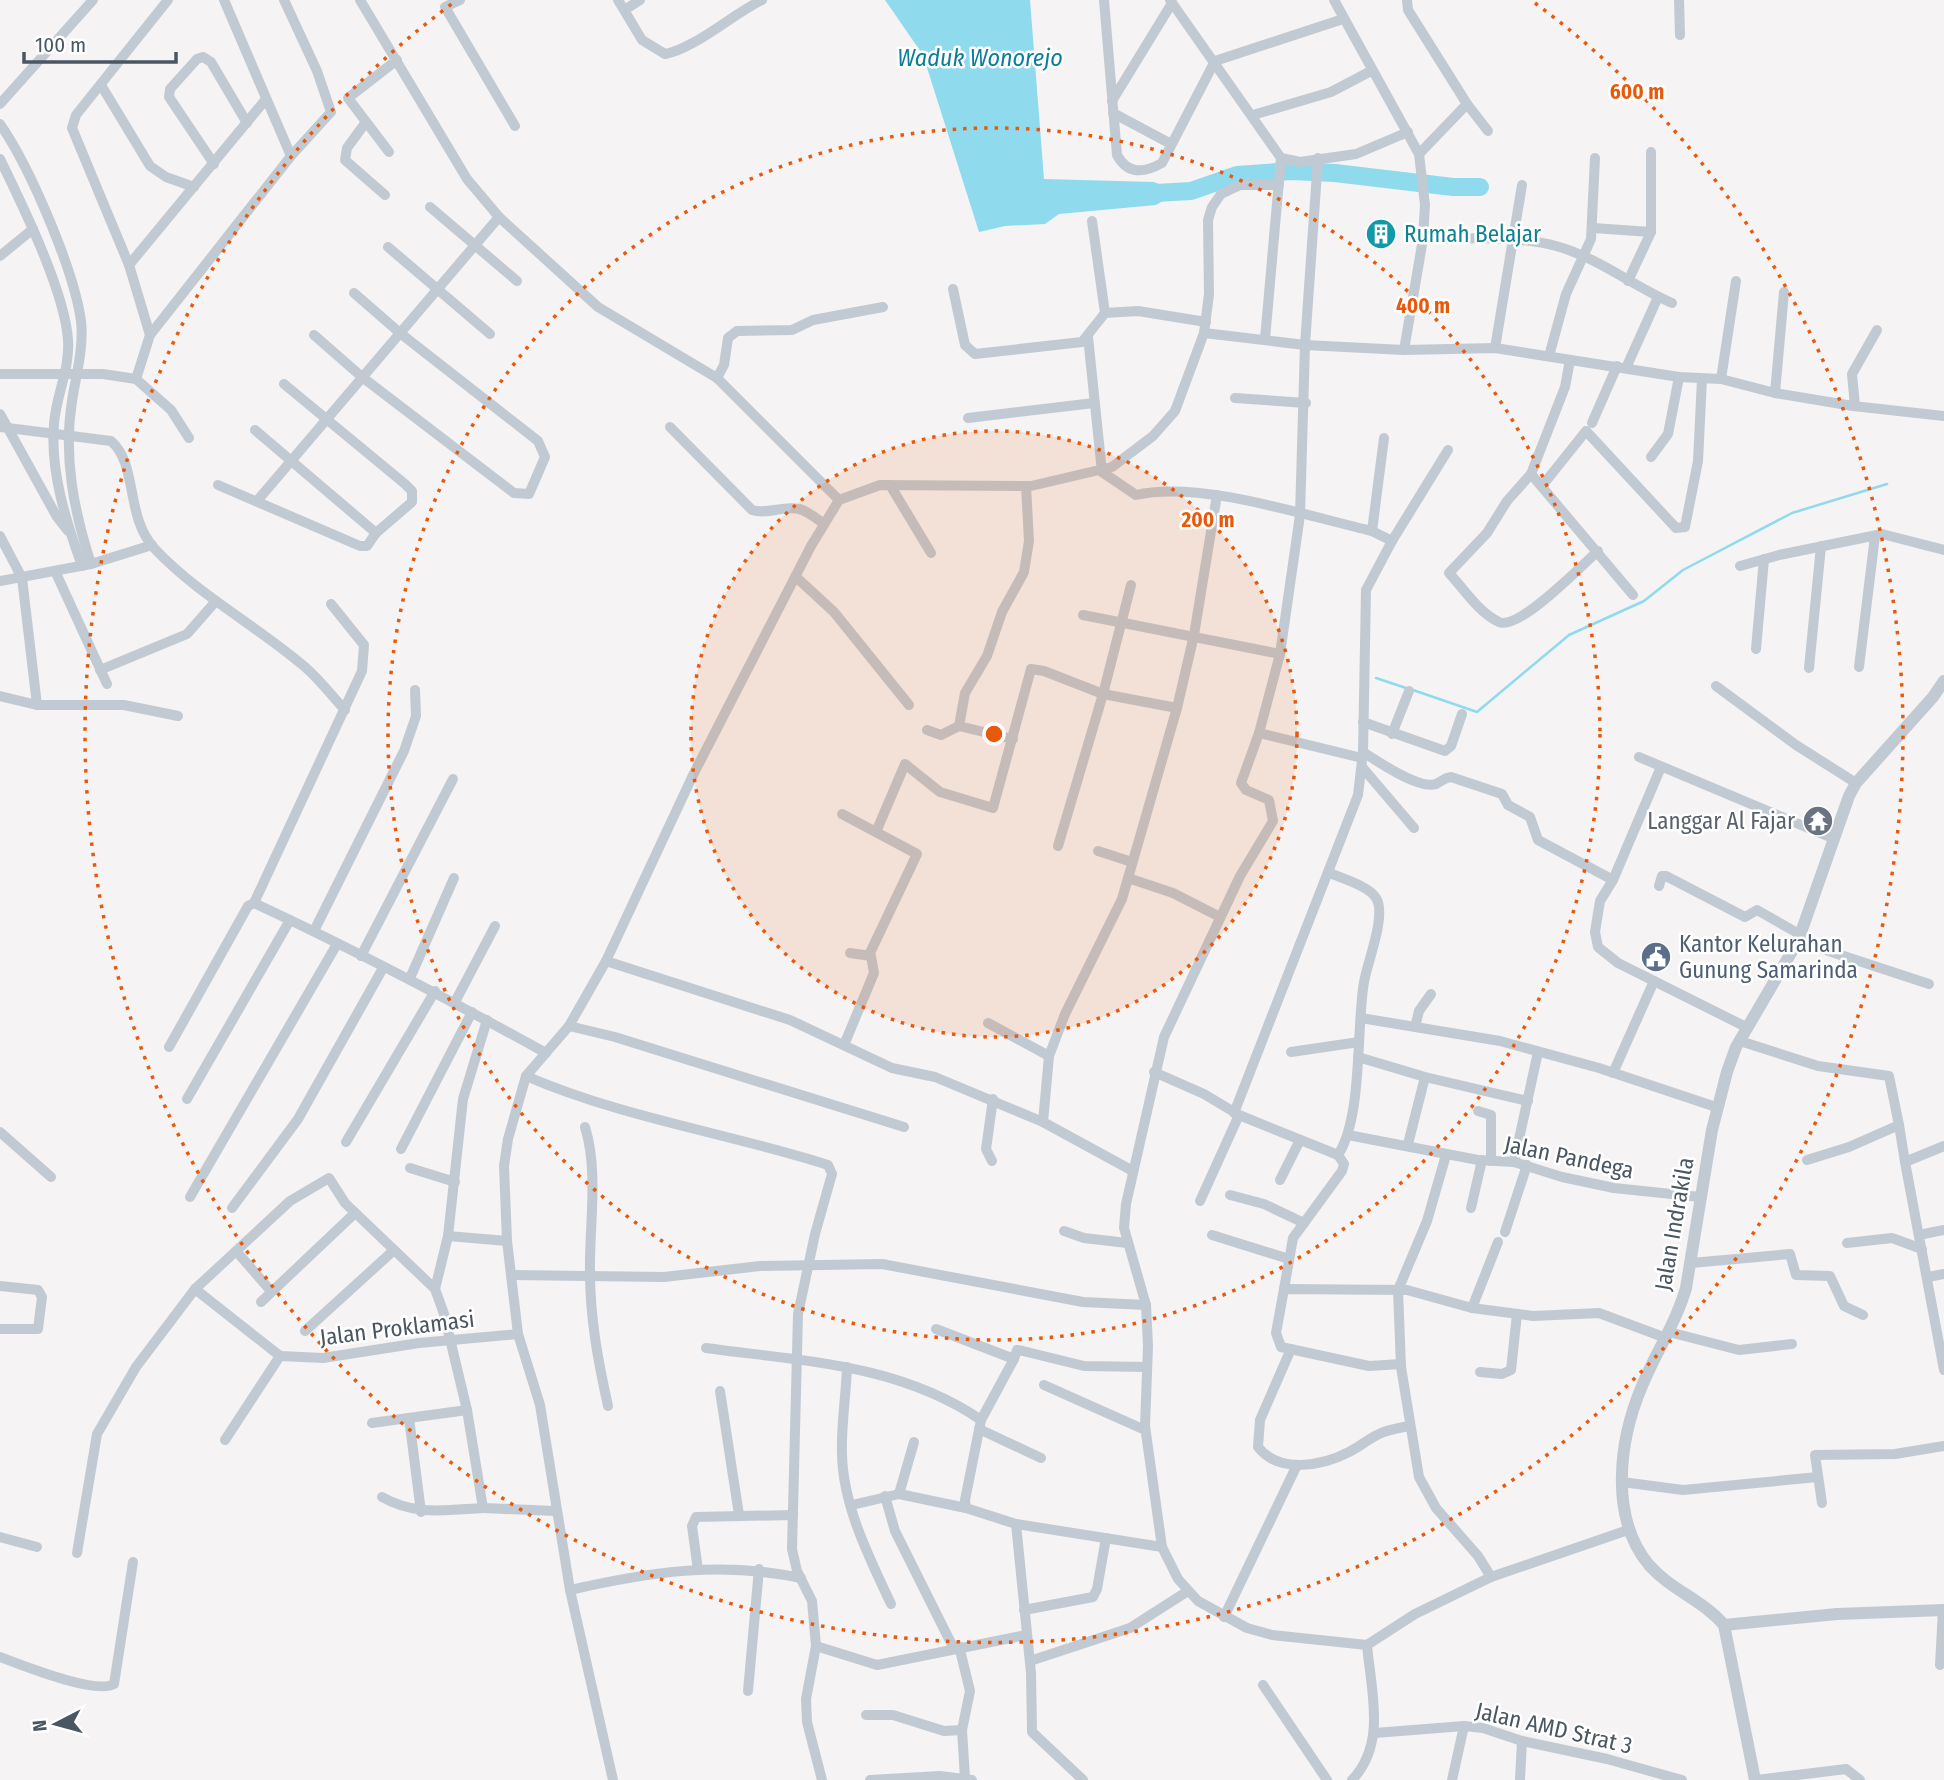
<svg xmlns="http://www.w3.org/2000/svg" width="1944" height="1780" font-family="'Fira Sans Condensed',sans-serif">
<rect width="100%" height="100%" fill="#f5f3f3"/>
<polygon fill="#90daee" points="885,0 1030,0 1044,179 1154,182 1178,192 1156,205 1059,214 1045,224 1005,226 979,232 923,55"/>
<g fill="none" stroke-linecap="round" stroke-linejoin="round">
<g stroke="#90daee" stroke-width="2.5">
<polyline points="1376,678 1406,688"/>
<polyline points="1413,690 1477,712 1569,635 1644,601 1683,570 1792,513 1887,484"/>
</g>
<polyline stroke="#90daee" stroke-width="18" points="1156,193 1191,191 1237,175 1291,171 1335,173 1453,187 1480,187"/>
<g stroke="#c1cad2" stroke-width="10">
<polyline points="224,0 291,156"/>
<polyline points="360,0 467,179 499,217 598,307 717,378 839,500"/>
<polyline points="460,0 445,7 515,126"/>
<path d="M618,0L642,40L665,54C694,49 733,14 762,0"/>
<path d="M1104,0L1117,155C1128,175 1144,173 1162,163L1215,61L1343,19"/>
<polyline points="1170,0 1281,158 1300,162 1356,154 1408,132"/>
<polyline points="1334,0 1419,154 1425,205 1423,239 1404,350"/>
<polyline points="1407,0 1408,10 1467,104 1419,154"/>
<polyline points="1679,0 1680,35"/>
<polyline points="626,9 640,0"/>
<polyline points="101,85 150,166 166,177 194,187"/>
<polyline points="1112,101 1172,3"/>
<polyline points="0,104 93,0"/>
<polyline points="1467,104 1488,131"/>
<polyline points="1113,113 1171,144"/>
<polyline points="1253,115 1331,92 1371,71"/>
<polyline points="366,122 347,148 345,160 385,195"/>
<path d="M0,124C30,167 74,270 81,321C84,348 76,375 72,401C63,457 74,511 91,564"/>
<polyline points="389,152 348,98 397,60"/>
<polyline points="1318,158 1305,345 1300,515 1280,654 1259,733 1241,783 1246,790 1269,800 1273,821 1240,876 1164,1037 1126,1204 1124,1228 1146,1305 1148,1346 1145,1426 1162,1547 1178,1579 1198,1601 1247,1628 1272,1635 1367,1645 1415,1614 1491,1577 1628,1530"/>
<path d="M0,159C22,204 65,292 68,340C70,370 56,395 54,424C50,472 66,521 82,566"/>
<polyline points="214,164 169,97 170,89 197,59 203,57 211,62 247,123"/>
<polyline points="430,207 517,281"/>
<polyline points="1092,221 1105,313"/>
<polyline points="1593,228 1651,232"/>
<path d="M1423,239C1467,239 1514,235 1556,246C1597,257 1633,286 1672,303"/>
<polyline points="388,247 490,334"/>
<polyline points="0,256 33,229"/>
<polyline points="129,265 266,99"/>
<polyline points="1628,281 1651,232 1651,152"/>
<polyline points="953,289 965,345 975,354 1082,342 1105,313 1138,311 1206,322"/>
<polyline points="1204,333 1305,345 1404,350 1495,348 1679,377 1721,379 1775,393 1853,406 1944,416"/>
<polyline points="150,335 129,265 72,128 76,115 168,0"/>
<polyline points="314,335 362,377 514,493 529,494 545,457 538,441 400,333 354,293"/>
<path d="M1088,337L1102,472L1136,495C1200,480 1306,516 1372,531L1392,541"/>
<polyline points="1265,339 1281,158"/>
<polyline points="1495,348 1522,185"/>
<polyline points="1549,356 1566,294 1591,239 1595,158"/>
<path d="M1570,360L1565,387L1531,474L1507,501L1487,533L1449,573C1464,589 1479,613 1499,622C1519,631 1582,565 1598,551"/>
<polyline points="1626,368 1658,297"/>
<polyline points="0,374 103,374 136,379"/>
<polyline points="717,378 724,365 728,338 737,331 792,330 813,320 883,307"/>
<polyline points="1721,379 1736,281"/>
<polyline points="1775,393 1784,292"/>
<polyline points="1235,398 1306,403"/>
<polyline points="1855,406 1852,374 1877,330"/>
<polyline points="0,414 57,517 68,531"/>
<polyline points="968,418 1094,403"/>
<polyline points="1592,423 1617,366"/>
<path d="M0,427L111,441C138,464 125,516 154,548C198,595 256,625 305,667C320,680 332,696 345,710"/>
<path d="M670,427L752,510C768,515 783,505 799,509C808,511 817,519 824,524"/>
<polyline points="255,430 376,533 412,502 412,491 405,484 284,384"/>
<polyline points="189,438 171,410 136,379 150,335 291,156 331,112 317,71 284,0"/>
<polyline points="1651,457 1668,434 1679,377"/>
<polyline points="1531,474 1633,595"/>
<polyline points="218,485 360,546 367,546 376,533"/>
<polyline points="890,485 931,553"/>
<polyline points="1542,486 1586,431 1676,528 1685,527 1698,461 1702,379"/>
<polyline points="257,501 499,217"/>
<polyline points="1372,531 1384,438"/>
<polyline points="0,536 22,578 37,705"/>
<polyline points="1740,566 1779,555 1882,534 1944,550"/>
<polyline points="55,571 107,684"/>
<polyline points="796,577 834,612 909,705"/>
<polyline points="0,581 91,564 152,545"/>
<polyline points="1083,615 1280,654"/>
<polyline points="1756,649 1764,559"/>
<polyline points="1859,667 1875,536"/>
<polyline points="1809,668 1821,546"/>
<polyline points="100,670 187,634 216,601"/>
<polyline points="1716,686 1796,745 1856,783"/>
<polyline points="0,696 37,705 124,705 178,716"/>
<polyline points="1363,722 1445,751 1451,746 1462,714"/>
<polyline points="959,726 1013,739"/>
<polyline points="927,730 941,735 959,726 965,693 987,656 1002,612 1024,572 1029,541 1026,486"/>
<polyline points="1259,733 1362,758"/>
<polyline points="1392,734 1409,691"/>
<path d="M1363,752C1377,761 1419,790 1436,784C1442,781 1444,778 1451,777L1502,794L1508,805L1530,817L1538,840L1613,880"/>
<polyline points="1639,757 1832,838"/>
<polyline points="1362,767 1414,828"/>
<polyline points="1661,767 1613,880 1600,901 1595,932 1598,947 1618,963 1748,1028"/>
<polyline points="842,814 917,854 869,955"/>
<polyline points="876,832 905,764 940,792 993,808 1031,669 1044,671 1103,694 1177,708"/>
<polyline points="1058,846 1103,694 1131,585"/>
<polyline points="1098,851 1132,862"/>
<polyline points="1128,878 1173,893 1220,917"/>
<polyline points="1659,886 1662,876 1666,876 1745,917 1757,910 1801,935"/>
<path d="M254,903C353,949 450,1000 546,1053"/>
<polyline points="314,931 404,751 416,716 415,690"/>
<polyline points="1798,941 1929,984"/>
<polyline points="361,956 453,779"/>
<polyline points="606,961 790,1020 892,1068 935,1077 1043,1122"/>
<polyline points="410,978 454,878"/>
<polyline points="455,1002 495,926"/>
<polyline points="1361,1018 1500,1041 1599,1068 1716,1107"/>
<polyline points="988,1023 1049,1056"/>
<polyline points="569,1026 526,1076 508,1139 504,1166 507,1241 518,1334 540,1405 570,1590 613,1780"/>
<polyline points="1415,1027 1419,1011 1431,994"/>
<polyline points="1740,1041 1818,1066 1889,1076 1899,1125"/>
<polyline points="844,1045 874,973 871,956 850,953"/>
<polyline points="169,1047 248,906 254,903 362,671 364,645 331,604"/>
<polyline points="1291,1052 1359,1042"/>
<polyline points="1358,1057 1425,1077 1528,1101"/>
<path d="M1154,1072L1204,1094L1239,1115L1338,1155C1363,1117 1356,1028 1364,982C1367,963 1387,915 1376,898C1369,886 1343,879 1330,873"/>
<polyline points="1613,1073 1654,981"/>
<path d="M526,1076C623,1118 728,1133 828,1165L832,1174L815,1234L798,1314L792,1549L797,1571L812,1601L816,1646L806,1699L807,1722L822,1780"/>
<polyline points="187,1099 290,920"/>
<polyline points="1478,1111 1491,1115 1491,1161"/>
<polyline points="1234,1113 1358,795 1363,752 1366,590 1392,541 1448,450"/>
<path d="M585,1127C599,1172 589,1226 590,1272C590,1318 598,1361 608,1406"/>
<polyline points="904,1127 615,1037 569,1026 606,961 693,775 811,546 839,500 880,485 1031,486 1112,467 1153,436 1175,411 1204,333 1209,294 1208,220 1212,207 1221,194 1240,185 1279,185"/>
<polyline points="0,1132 51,1177"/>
<polyline points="1348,1135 1478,1160 1514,1162 1562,1177 1614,1188 1700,1197"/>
<polyline points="346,1142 435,991"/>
<polyline points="1408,1144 1425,1077"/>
<polyline points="1944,1146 1905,1162 1944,1370"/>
<polyline points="401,1149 472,1012"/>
<polyline points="1446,1155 1427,1221 1398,1290 1401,1367 1419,1477 1436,1508 1478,1556 1491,1577"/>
<polyline points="1807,1160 1849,1147 1899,1125 1905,1162"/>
<polyline points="992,1161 986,1149 993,1099"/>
<polyline points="1514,1162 1538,1052"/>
<polyline points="410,1168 455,1182"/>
<polyline points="1131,1170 1043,1122 1049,1056 1065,1014 1122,899 1177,708 1194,635 1217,495"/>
<polyline points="1280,1180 1300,1140"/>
<polyline points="1230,1195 1264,1204 1304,1223"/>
<polyline points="190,1197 337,944"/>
<polyline points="1200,1201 1239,1115"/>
<polyline points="232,1208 298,1119 383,968"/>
<polyline points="1471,1208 1482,1160"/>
<polyline points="1064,1231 1084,1238 1127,1243"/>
<polyline points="1505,1232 1527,1165"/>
<polyline points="1212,1235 1289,1259"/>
<polyline points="1919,1235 1944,1230"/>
<polyline points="448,1236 507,1241"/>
<polyline points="1847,1243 1892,1238 1922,1249"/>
<polyline points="237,1252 270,1290"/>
<polyline points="1691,1263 1790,1254 1796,1275 1830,1276 1844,1306 1863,1315"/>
<polyline points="511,1275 664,1277 760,1266 882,1264 1083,1302 1146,1305"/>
<polyline points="1928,1277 1944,1274"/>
<polyline points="0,1286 38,1290 42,1297 38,1329 0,1329"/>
<polyline points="195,1289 290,1201 329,1178 345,1203 435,1289 444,1314 467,1410 483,1508 555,1511"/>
<polyline points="435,1289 448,1236 463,1099 487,1020"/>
<polyline points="1284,1289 1293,1238 1342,1171 1344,1164 1338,1155"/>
<polyline points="261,1302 355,1213"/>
<polyline points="1472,1308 1498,1242"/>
<polyline points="936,1329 1014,1359 981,1420"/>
<polyline points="305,1331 393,1251"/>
<polyline points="1669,1332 1739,1350 1792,1344"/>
<path d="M706,1348C802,1361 899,1364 981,1420L965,1500L966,1508"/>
<path d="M1291,1349L1260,1420L1258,1447C1279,1474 1322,1466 1349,1452C1359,1447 1367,1440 1377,1435C1386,1430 1398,1428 1409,1426"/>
<polyline points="280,1356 323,1358 419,1343 518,1334"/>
<polyline points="1014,1359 1017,1350 1023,1351 1084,1366 1147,1367"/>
<polyline points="1401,1364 1369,1366 1281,1347 1276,1333 1284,1289 1407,1290 1472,1308 1533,1316 1599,1313 1666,1338"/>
<path d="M847,1367C846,1396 841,1425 842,1454C843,1506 869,1557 891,1604"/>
<polyline points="1480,1372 1502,1374 1511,1370 1517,1314"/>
<polyline points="1044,1385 1145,1430"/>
<polyline points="720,1391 739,1515"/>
<polyline points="409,1418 421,1512"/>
<polyline points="372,1423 467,1410"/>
<polyline points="979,1429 1041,1458"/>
<polyline points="225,1440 280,1356"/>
<polyline points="1622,1482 1683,1490 1818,1477"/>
<polyline points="899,1494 914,1442"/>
<polyline points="885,1496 895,1531 953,1647"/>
<path d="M382,1497C415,1516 446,1510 483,1508"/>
<polyline points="1822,1503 1815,1455 1895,1454 1944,1446"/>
<polyline points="852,1505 899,1494 966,1508 1016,1524 1162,1547"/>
<polyline points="1016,1524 1031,1673 1032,1732 1083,1780"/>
<polyline points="0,1537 37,1547"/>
<polyline points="77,1553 97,1434 136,1367 195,1289 280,1356"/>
<polyline points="698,1570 692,1526 696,1517 793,1515"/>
<path d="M570,1590C649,1572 720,1561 801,1578"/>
<polyline points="1024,1610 1093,1597 1097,1589 1106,1538"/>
<polyline points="1224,1617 1297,1465"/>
<polyline points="816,1646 877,1665 1026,1635"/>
<polyline points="959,1646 970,1691 962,1730 965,1778"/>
<path d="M0,1657C21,1665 96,1695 114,1684L133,1562"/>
<polyline points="1030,1661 1130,1628 1188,1591"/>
<polyline points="1940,1665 1943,1610"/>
<polyline points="1263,1685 1327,1780"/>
<polyline points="748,1691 759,1569"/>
<polyline points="866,1715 893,1715 944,1731 962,1730"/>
<polyline points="1375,1733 1464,1726 1483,1728 1522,1741 1607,1759 1682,1780"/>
<polyline points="870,1780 940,1776 972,1780"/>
<path d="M1352,1780C1387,1744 1371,1690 1367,1645"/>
<polyline points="1452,1780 1464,1726"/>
<polyline points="1520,1780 1522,1741"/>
<polyline points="1757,1780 1846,1769 1860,1780"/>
</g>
<g stroke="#c1cad2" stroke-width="12">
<polyline points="1724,1625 1837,1614 1944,1610"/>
<path d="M1755,1780L1724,1625C1703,1600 1671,1590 1649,1565C1609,1517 1619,1440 1642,1386C1656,1352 1676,1323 1686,1288L1712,1130L1727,1072L1736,1047L1798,941L1849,796L1856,783L1933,697L1944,681"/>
</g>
</g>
<circle cx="994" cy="734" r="303" fill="#e8590c" fill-opacity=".12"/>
<g fill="none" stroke="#e8590c" stroke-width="3.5" stroke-dasharray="3.5 7">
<circle cx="994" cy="734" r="303"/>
<circle cx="994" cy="734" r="606"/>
<path d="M1535 3A909 909 0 1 1 453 3"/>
</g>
<defs>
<g id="building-disc" transform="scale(1.575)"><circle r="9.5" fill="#0f9aa8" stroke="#fff"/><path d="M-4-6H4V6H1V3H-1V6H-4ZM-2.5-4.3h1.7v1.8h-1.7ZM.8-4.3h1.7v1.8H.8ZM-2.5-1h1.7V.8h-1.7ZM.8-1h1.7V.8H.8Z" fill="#fff"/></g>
<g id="temple-disc" transform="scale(1.575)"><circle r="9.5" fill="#6b7280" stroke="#fff"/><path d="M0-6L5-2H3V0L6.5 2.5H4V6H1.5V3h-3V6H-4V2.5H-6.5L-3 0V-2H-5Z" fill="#fff"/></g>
<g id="civic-disc" transform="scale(1.575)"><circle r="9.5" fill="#5c6f8a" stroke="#fff"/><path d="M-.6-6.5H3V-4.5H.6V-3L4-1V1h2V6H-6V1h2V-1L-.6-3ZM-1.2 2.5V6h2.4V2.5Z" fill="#fff"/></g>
</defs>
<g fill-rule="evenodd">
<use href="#building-disc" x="1381" y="234"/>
<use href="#temple-disc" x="1818" y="821"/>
<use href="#civic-disc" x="1656" y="957"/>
</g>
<g text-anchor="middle" stroke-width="5" stroke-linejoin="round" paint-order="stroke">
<g font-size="23" fill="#0d838f" stroke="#fff" text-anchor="start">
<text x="1404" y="242">Rumah Belajar</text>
</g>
<g font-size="23" fill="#5b616d" stroke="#fff" text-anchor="end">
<text x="1795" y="829">Langgar Al Fajar</text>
</g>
<g font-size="23" fill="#4e5e75" stroke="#fff" text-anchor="start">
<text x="1679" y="952">Kantor Kelurahan<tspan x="1679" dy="26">Gunung Samarinda</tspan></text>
</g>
<g font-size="23" fill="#4a5661" stroke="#fff">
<text transform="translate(1569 1157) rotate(12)" y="8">Jalan Pandega</text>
<text transform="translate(1674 1224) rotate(-80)" y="8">Jalan Indrakila</text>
<text transform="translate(397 1328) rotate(-7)" y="8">Jalan Proklamasi</text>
<text transform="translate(1554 1728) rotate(13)" y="8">Jalan AMD Strat 3</text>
</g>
<g font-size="24" font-style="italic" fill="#0c7c9b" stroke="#fff">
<text x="980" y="66">Waduk Wonorejo</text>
</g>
</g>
<circle cx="994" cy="734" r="10" fill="#e8590c" stroke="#fff" stroke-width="3.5"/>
<g font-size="21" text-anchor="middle" font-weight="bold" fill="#e8590c" stroke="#fff" stroke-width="5" stroke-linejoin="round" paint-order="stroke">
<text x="1637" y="99">600 m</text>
<text x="1423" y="313">400 m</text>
<text x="1208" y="527">200 m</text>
</g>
<g transform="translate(56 1724) rotate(264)" stroke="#ffffff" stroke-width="5" paint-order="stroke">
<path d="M0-5L12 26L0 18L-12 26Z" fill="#4a5661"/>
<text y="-10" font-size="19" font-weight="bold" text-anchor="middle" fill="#4a5661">N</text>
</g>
<path d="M24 52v10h152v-10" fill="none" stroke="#4a5661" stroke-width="3.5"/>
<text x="35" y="52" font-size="21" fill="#4a5661" stroke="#ffffff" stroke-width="5" paint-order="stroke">100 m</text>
</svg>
